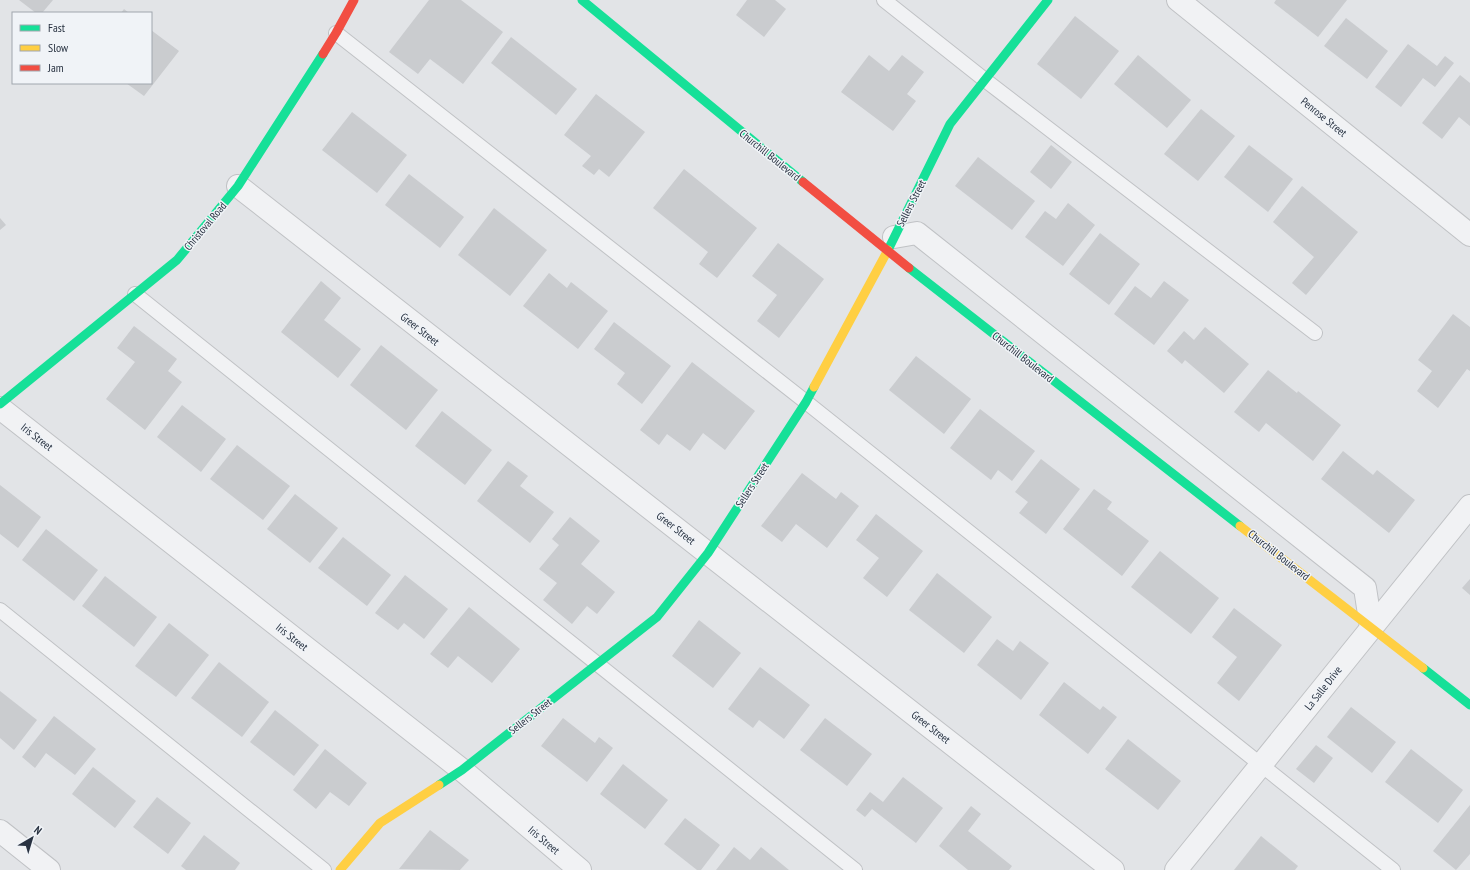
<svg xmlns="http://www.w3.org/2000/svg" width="1470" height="870" font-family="'PT Sans Narrow',sans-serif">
<rect width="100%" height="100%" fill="#e2e4e7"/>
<g fill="#cacccf">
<polygon points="19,0 53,0 42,13 36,13"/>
<polygon points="429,0 461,0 503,32 463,84 430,59 418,74 389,52"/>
<polygon points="747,0 775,0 786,9 764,37 736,15"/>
<polygon points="1276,0 1347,0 1318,37 1274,3"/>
<polygon points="124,9 129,13 121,13"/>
<polygon points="1075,16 1119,51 1081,99 1037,64"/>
<polygon points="1346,18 1388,51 1367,79 1324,46"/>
<polygon points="151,30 179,51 144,96 126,83 151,83"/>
<polygon points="511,37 577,89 556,115 491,63"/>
<polygon points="1408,44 1437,66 1445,56 1454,63 1435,87 1423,78 1401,107 1375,87"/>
<polygon points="869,55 889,71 902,55 924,72 907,94 916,101 893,131 841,92"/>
<polygon points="1138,55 1191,100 1167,128 1114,84"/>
<polygon points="1460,75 1470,83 1470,126 1459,117 1442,139 1422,123"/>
<polygon points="596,94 645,132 609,177 599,169 594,175 582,166 591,156 564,135"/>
<polygon points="1201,109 1235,136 1198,181 1164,154"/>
<polygon points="352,112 407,155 377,193 322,150"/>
<polygon points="1051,145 1072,162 1051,189 1030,172"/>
<polygon points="1249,145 1293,179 1268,212 1224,177"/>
<polygon points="978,157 1035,201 1012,230 955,186"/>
<polygon points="684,169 757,228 717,278 699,264 708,252 653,208"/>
<polygon points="409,174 464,217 440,248 385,205"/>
<polygon points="1302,186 1358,232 1306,295 1292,283 1314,257 1273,222"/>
<polygon points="1068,203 1095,225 1063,266 1025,237 1045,211 1056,219"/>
<polygon points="494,208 547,250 510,296 458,255"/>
<polygon points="0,218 6,225 0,230"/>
<polygon points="1100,233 1140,264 1109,305 1069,274"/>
<polygon points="778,243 824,279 779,338 757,321 777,295 752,276"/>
<polygon points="549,273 567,288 571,282 608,311 578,349 523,306"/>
<polygon points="321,281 341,298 324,320 361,349 338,378 281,332"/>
<polygon points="1164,281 1189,300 1154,345 1114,314 1135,286 1151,298"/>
<polygon points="1453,314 1470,327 1470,371 1467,369 1438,408 1417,391 1432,371 1418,360"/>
<polygon points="614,322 671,366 642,404 617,384 625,373 594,349"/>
<polygon points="134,326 177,359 168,371 182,382 145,430 106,399 135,362 117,348"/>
<polygon points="1205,327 1249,364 1224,393 1185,360 1182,364 1167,351 1184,331 1194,340"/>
<polygon points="381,345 438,390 406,430 350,385"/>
<polygon points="916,356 971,399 944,434 889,390"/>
<polygon points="692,362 755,411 725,450 703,433 690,451 667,434 659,445 640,430"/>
<polygon points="1268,370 1297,393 1298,391 1341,425 1313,461 1266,423 1259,432 1234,412"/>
<polygon points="182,405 226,439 201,472 157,437"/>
<polygon points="980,409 1035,451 1012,481 998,470 991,480 950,448"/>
<polygon points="442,411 492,450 465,485 415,446"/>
<polygon points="237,445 290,486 263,520 210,479"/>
<polygon points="1343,451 1373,475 1377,470 1415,500 1389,533 1321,479"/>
<polygon points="1041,459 1080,489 1046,534 1019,513 1028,502 1015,492"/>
<polygon points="508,461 528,476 520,486 554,512 530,543 477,501"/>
<polygon points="802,473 836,499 841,492 859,506 827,548 796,524 782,542 761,526"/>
<polygon points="0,485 41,517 18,548 0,534"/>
<polygon points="1094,489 1112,502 1107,509 1149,541 1122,576 1063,529"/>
<polygon points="295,494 338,528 310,563 267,529"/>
<polygon points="876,514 923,551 887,597 863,578 879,558 856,540"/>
<polygon points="570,517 600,541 581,564 615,592 597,614 587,606 572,624 543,600 557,583 539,569 559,545 552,539"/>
<polygon points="46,529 98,570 74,601 22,560"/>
<polygon points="343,537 391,575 367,606 318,568"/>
<polygon points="1160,551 1219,598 1191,634 1131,587"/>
<polygon points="937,573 992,617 964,653 909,610"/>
<polygon points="405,575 448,609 424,639 404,623 398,630 375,613"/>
<polygon points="105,576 157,617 134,647 82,606"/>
<polygon points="1470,579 1470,595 1462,588"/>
<polygon points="469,607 520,649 492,683 458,656 448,668 430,654"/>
<polygon points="1234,608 1282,645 1239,701 1217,683 1237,657 1212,637"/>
<polygon points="699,620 741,653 713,688 672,656"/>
<polygon points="169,623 209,655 176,697 135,666"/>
<polygon points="997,639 1013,651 1020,641 1049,663 1021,700 977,665"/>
<polygon points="219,662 269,702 242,737 191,698"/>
<polygon points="760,667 810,705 784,739 759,720 753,728 728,709"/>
<polygon points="1064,682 1100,710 1103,706 1117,717 1088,754 1039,715"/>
<polygon points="0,691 37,720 14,750 0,738"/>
<polygon points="1351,707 1396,742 1372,773 1327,737"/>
<polygon points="275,710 319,745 294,776 250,742"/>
<polygon points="54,716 96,749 75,775 46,753 35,768 22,757"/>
<polygon points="563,718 595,743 599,737 613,748 587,782 541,746"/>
<polygon points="825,718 872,754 847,786 800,750"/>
<polygon points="1128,739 1181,781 1158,810 1105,769"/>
<polygon points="1316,745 1333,758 1314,783 1296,769"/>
<polygon points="325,749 367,783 349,806 330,792 316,809 293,790"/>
<polygon points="1411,749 1463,790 1438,823 1385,782"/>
<polygon points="623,764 668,800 645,829 600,794"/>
<polygon points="93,767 136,801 115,828 72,794"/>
<polygon points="903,777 943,808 916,843 872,809 865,817 856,810 870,792 883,802"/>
<polygon points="157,797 191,823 168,854 133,827"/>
<polygon points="1470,805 1470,854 1456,870 1433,851"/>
<polygon points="971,806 981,814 968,831 1012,866 1009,870 968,870 939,846"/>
<polygon points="685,818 720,845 701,870 697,870 664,844"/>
<polygon points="430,830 469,860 460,870 399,869"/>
<polygon points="204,835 240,863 235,870 186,870 181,866"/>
<polygon points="1261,836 1298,866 1295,870 1234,870"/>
<polygon points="734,847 750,860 761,847 789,870 716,870"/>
</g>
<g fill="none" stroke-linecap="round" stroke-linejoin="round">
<g stroke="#c0c2c5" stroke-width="16">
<g id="lane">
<polyline points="884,0 985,80 1315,333"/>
<polyline points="336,33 806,402 1393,870"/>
<polyline points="135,294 855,870"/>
<polyline points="0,610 324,870"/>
</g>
</g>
<g stroke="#c0c2c5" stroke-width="24">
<g id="street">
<polyline points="1178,0 1470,235"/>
<polyline points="238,186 1113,870"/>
<polyline points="894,237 917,233 1365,588 1371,627"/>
<polyline points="0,408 462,770 580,870"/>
<polyline points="0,831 49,870"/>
<path d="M1176,870C1275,749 1371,627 1470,506"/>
</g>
</g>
<use href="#lane" stroke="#f1f2f4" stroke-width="14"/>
<use href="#street" stroke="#f1f2f4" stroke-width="22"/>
<g stroke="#16e098" stroke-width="9">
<polyline points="582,0 803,182"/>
<polyline points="888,250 950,124 1048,0"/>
<polyline points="909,268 1240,526"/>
<polyline points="0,404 177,260 238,186 323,54"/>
<polyline points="1423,668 1470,705"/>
<polyline points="439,785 462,770 657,617 708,553 806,402 814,387"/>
</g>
<g stroke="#ffcf43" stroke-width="9">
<polyline points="814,387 888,250"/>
<polyline points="1240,526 1423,668"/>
<polyline points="340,870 380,823 439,785"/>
</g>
<g stroke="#f24e42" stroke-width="9">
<polyline points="323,54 336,33 354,0"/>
<polyline points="803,182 909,268"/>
</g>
</g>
<g text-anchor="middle" stroke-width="3" stroke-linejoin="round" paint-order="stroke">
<g font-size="11" fill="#283241" stroke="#f0f3f7">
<text transform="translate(1324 117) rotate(39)" y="4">Penrose Street</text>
<text transform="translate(770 155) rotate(39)" y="4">Churchill Boulevard</text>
<text transform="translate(911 203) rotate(-63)" y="4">Sellers Street</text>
<text transform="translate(205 226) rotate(-50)" y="4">Christoval Road</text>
<text transform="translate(420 329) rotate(38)" y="4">Greer Street</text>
<text transform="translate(1023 357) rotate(38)" y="4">Churchill Boulevard</text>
<text transform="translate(37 437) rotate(38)" y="4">Iris Street</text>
<text transform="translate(752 485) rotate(-57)" y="4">Sellers Street</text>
<text transform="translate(676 528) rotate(38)" y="4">Greer Street</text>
<text transform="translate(1279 555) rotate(38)" y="4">Churchill Boulevard</text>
<text transform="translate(292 637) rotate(38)" y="4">Iris Street</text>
<text transform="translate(1323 688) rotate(-52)" y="4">La Salle Drive</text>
<text transform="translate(530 716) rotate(-38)" y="4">Sellers Street</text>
<text transform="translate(931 727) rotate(38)" y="4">Greer Street</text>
<text transform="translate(544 840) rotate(40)" y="4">Iris Street</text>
</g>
</g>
<rect x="12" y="12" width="140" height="72" fill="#f0f3f7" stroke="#a0a6ae"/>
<rect x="20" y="25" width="20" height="6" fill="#16e098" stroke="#a0a6ae"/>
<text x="48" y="32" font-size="12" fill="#283241">Fast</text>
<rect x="20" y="45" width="20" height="6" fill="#ffcf43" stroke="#a0a6ae"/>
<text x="48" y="52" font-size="12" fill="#283241">Slow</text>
<rect x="20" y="65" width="20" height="6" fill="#f24e42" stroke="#a0a6ae"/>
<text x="48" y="72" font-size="12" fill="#283241">Jam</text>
<g transform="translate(32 838) rotate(38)" stroke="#f0f3f7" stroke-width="3" paint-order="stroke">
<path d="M0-3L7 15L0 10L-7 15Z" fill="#283241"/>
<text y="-6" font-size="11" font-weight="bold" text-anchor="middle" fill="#283241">N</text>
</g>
</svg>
